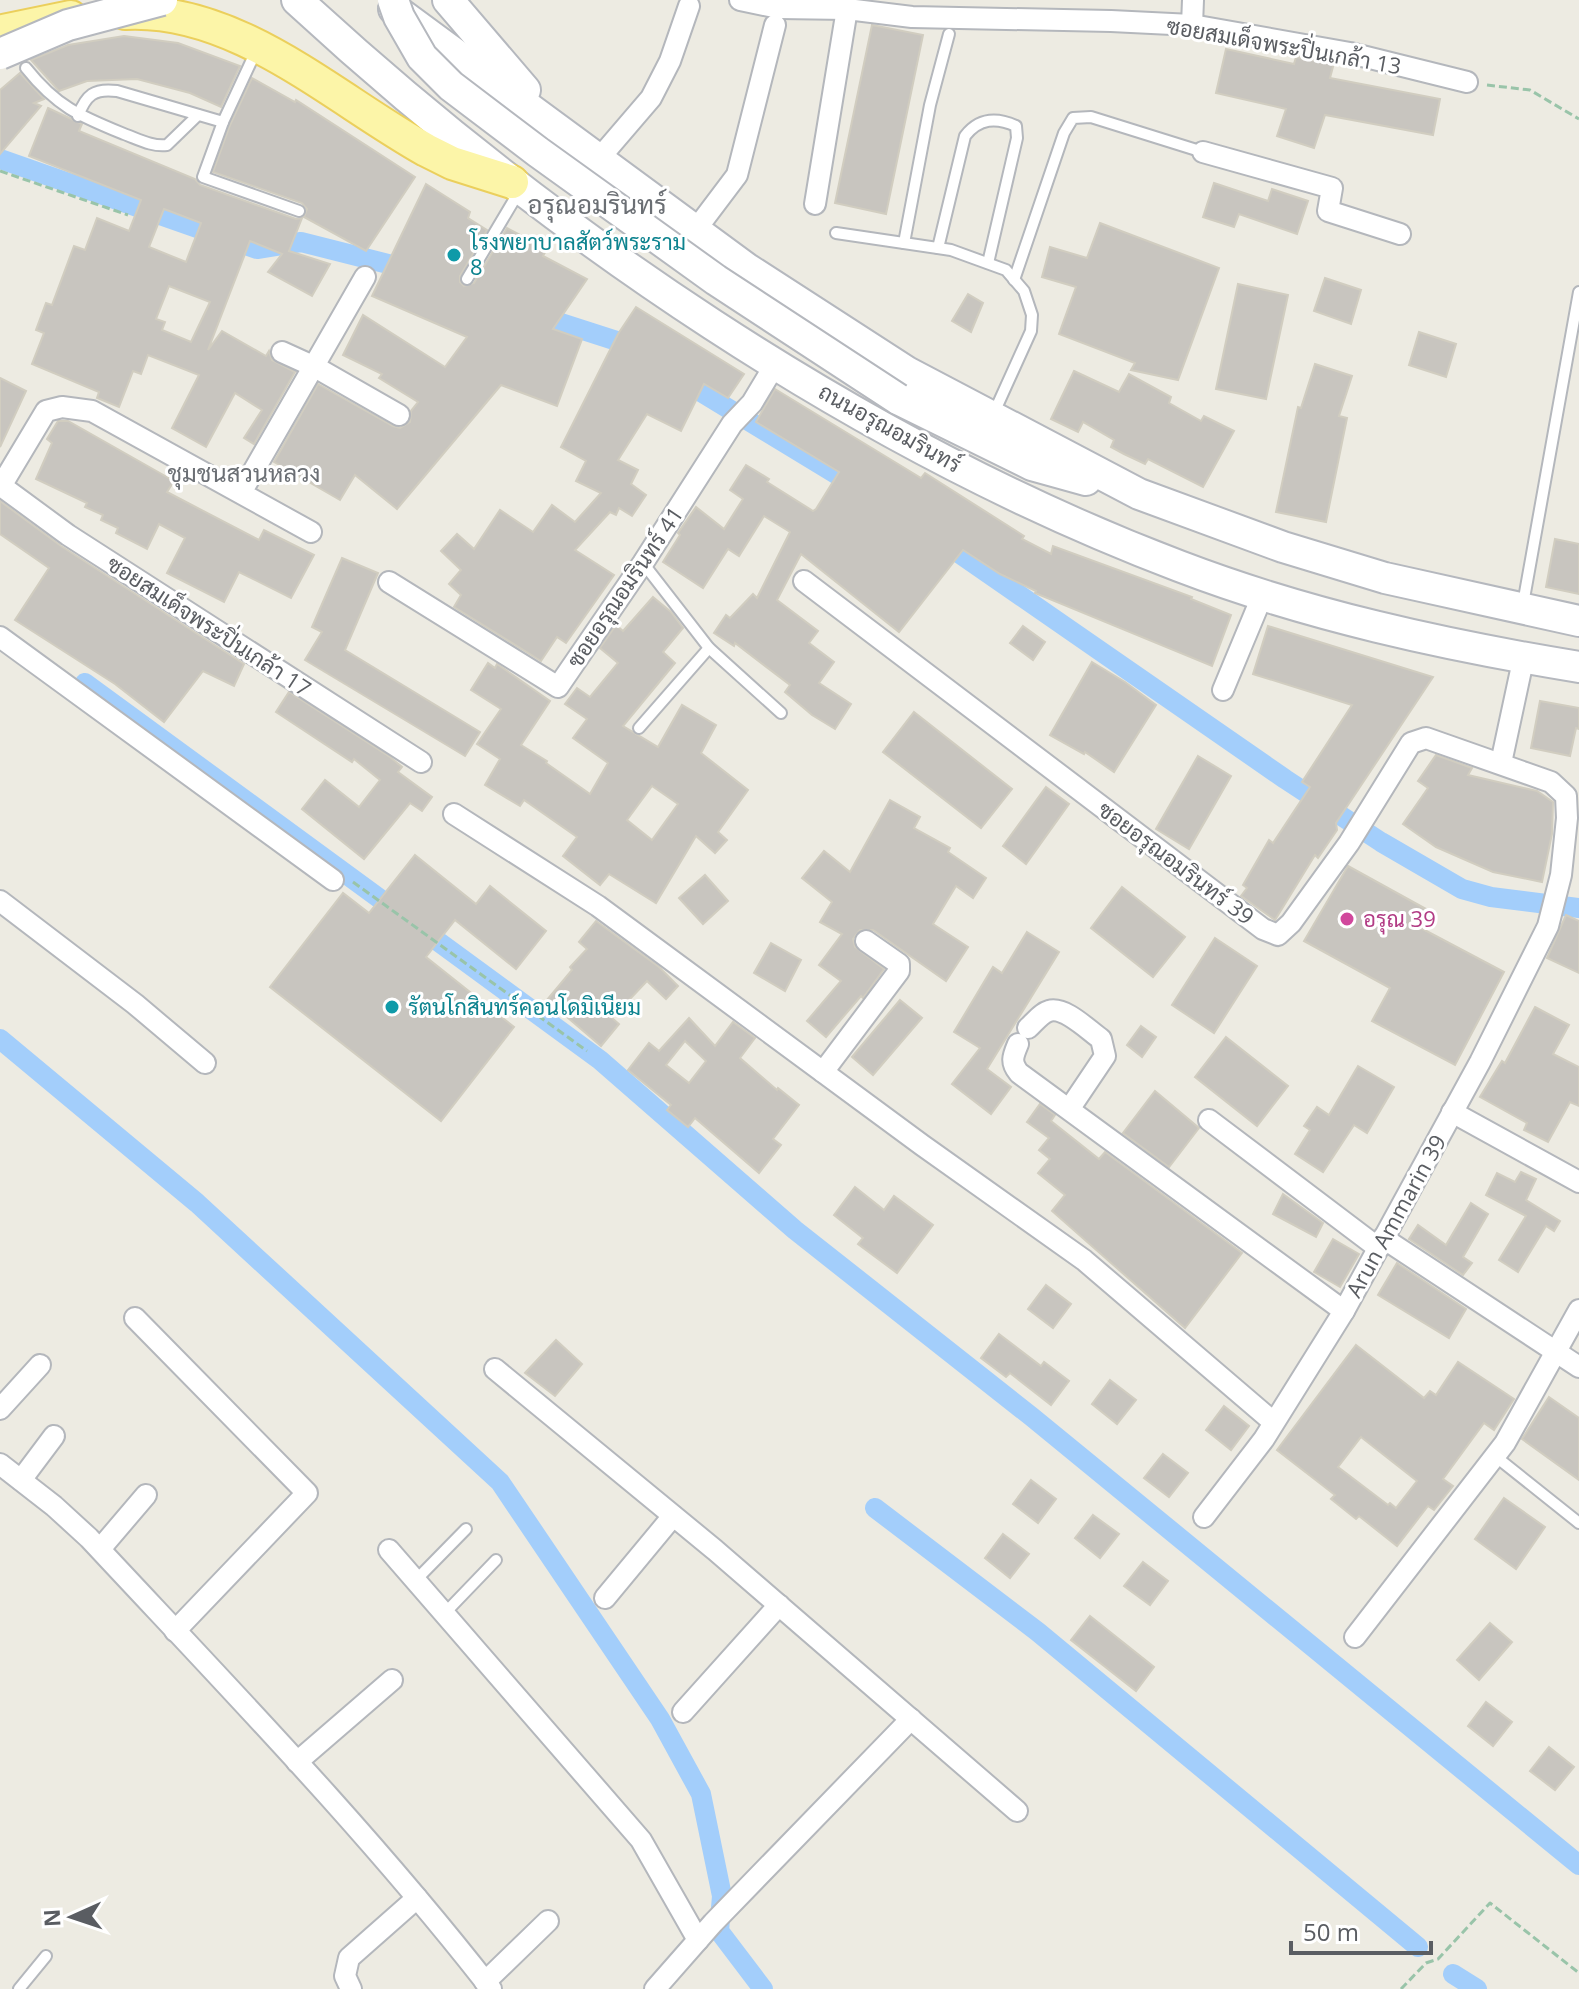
<svg xmlns="http://www.w3.org/2000/svg" width="1579" height="1989" font-family="'Open Sans',Sarabun,sans-serif">
<rect width="100%" height="100%" fill="#edebe2"/>
<g fill="none" stroke-linecap="round" stroke-linejoin="round">
<g stroke="#a3cefb" stroke-width="20">
<polyline points="0,159 257,249 301,242 412,270"/>
<polyline points="533,314 620,342 637,352"/>
<polyline points="678,378 859,488"/>
<polyline points="940,540 1285,779 1381,842 1462,889 1491,897 1579,908"/>
<polyline points="85,683 600,1060 795,1230 1032,1417 1579,1865"/>
<polyline points="0,1039 197,1203 500,1482 660,1719 701,1794 722,1896 719,1931 763,1989"/>
<polyline points="875,1508 1038,1632 1418,1947"/>
<polyline points="1453,1974 1477,1989"/>
</g>
</g>
<g fill="#c8c5bf" stroke="#d1cdc0" stroke-width="2" fill-rule="evenodd">
<polygon points="872,25 923,35 886,214 835,203"/>
<polygon points="124,36 178,43 240,66 221,107 190,93 137,79 87,81 59,91 31,60 68,45"/>
<polygon points="1226,49 1294,64 1296,57 1334,63 1330,78 1440,99 1433,135 1325,115 1314,148 1277,136 1286,109 1216,93"/>
<polygon points="20,73 44,99 34,103 41,106 0,154 0,90"/>
<polygon points="252,78 295,102 296,100 415,177 366,251 304,217 307,209 302,203 213,172 230,125"/>
<path d="M48,108L82,124L79,131L195,179L200,185L296,219L302,218L289,251L330,264L312,296L268,272L282,254L250,241L208,350L222,331L266,356L269,351L272,360L295,372L254,444L244,438L262,410L235,393L206,447L172,428L199,375L148,355L141,374L133,371L119,407L97,398L99,392L32,364L44,333L36,330L46,303L52,305L74,246L85,250L97,218L129,231L141,200L29,156ZM164,209L201,223L186,262L149,247ZM169,286L210,302L191,342L162,330L165,322L156,319Z"/>
<polygon points="1214,183 1268,201 1272,189 1308,201 1297,234 1239,214 1234,227 1203,217"/>
<polygon points="426,184 470,212 468,218 487,230 460,276 460,282 464,286 474,283 507,228 547,249 543,256 587,279 553,329 582,339 557,406 501,385 397,509 355,475 340,500 274,462 318,384 393,426 400,428 410,422 411,411 418,402 379,378 382,374 343,355 363,315 445,367 467,337 372,296"/>
<polygon points="1100,223 1219,268 1178,380 1131,370 1135,363 1059,334 1076,287 1042,277 1050,247 1087,258"/>
<polygon points="1325,278 1361,290 1351,324 1314,311"/>
<polygon points="1238,284 1288,295 1266,399 1216,389"/>
<polygon points="968,294 983,303 971,332 952,321"/>
<polygon points="636,307 744,374 728,398 704,384 681,431 647,414 618,460 638,470 631,484 646,495 632,516 619,508 616,515 610,512 575,550 614,575 566,643 557,637 541,661 454,607 461,595 449,584 461,570 441,551 457,534 474,549 500,510 533,532 552,505 575,522 601,493 576,481 586,461 561,447 618,334"/>
<polygon points="1419,332 1456,344 1446,377 1409,365"/>
<polygon points="1315,364 1352,376 1339,416 1347,418 1326,522 1276,512 1298,407 1301,408"/>
<polygon points="1074,371 1119,392 1129,374 1171,397 1169,403 1201,421 1204,416 1234,431 1203,487 1148,459 1145,464 1124,454 1111,447 1114,440 1083,422 1078,432 1051,419"/>
<polygon points="0,378 26,391 0,447"/>
<polygon points="775,389 921,478 925,473 1024,536 1022,539 1051,554 1053,546 1192,597 1191,599 1231,615 1212,666 1035,593 1036,591 1000,574 963,550 899,632 801,554 777,600 818,631 809,643 834,662 819,683 851,704 835,729 812,715 785,692 790,685 735,643 734,646 714,633 726,615 730,618 753,594 757,598 790,532 764,516 739,556 728,549 703,588 663,562 680,535 678,533 696,507 724,529 743,499 730,490 746,465 769,479 767,482 813,511 816,509 839,472 756,422"/>
<polygon points="58,421 68,421 174,481 167,492 259,540 264,530 314,555 291,598 239,572 224,602 167,573 185,538 159,524 147,549 116,533 118,528 101,520 103,515 85,507 87,503 36,479 52,443 47,439"/>
<polygon points="0,501 61,546 244,664 234,686 203,671 164,722 115,684 15,620 49,568 0,534"/>
<polygon points="1555,539 1579,544 1579,594 1546,587"/>
<polygon points="342,558 378,573 345,650 480,732 465,756 305,660 322,632 312,627"/>
<path d="M653,597L671,612L683,628L663,652L675,663L623,726L658,747L682,705L716,725L701,753L748,790L718,832L727,840L715,853L696,836L656,903L609,874L600,885L563,856L577,837L524,800L520,806L485,785L500,759L477,744L501,709L471,690L488,663L495,668L497,664L550,701L521,745L547,761L546,763L590,794L608,763L573,738L587,719L565,704L577,688L590,697L618,663L600,648L616,625L623,631ZM652,786L678,804L652,840L627,820Z"/>
<polygon points="1023,626 1045,642 1033,660 1010,643"/>
<polygon points="1268,626 1433,677 1336,823 1337,830 1318,858 1315,855 1275,920 1241,896 1247,888 1243,885 1269,840 1273,843 1310,787 1302,782 1352,705 1253,674"/>
<polygon points="1092,662 1125,682 1156,705 1114,772 1085,752 1084,754 1050,735"/>
<polygon points="289,692 390,757 402,767 398,772 432,797 422,811 410,803 364,859 302,809 325,780 359,807 380,780 354,759 352,762 276,712"/>
<polygon points="1540,701 1579,708 1579,729 1576,728 1570,756 1531,748"/>
<polygon points="914,712 1012,789 981,828 883,752"/>
<polygon points="1436,755 1472,768 1468,775 1537,791 1553,802 1552,834 1542,882 1493,872 1436,847 1403,824 1428,788 1418,781"/>
<polygon points="1198,756 1231,776 1189,849 1156,829"/>
<polygon points="1046,787 1069,804 1026,864 1003,846"/>
<polygon points="890,800 920,817 914,828 950,848 948,852 986,878 973,898 956,886 933,924 968,947 946,981 873,930 860,930 853,939 855,947 884,969 863,998 861,996 826,1037 807,1021 841,981 819,965 842,934 820,922 832,902 802,878 824,851 850,872"/>
<polygon points="415,855 476,904 490,886 546,931 516,969 455,920 426,957 514,1027 441,1121 270,987 343,893 369,913"/>
<polygon points="1348,866 1426,909 1417,926 1504,972 1455,1065 1372,1021 1390,988 1304,941"/>
<polygon points="705,875 728,901 703,924 679,898"/>
<polygon points="1122,887 1185,937 1153,977 1091,928"/>
<polygon points="1566,915 1579,921 1579,973 1547,958"/>
<polygon points="596,921 659,967 678,986 666,999 647,981 612,1018 619,1024 601,1046 547,1000 572,970 570,967 587,949 579,942"/>
<polygon points="1027,932 1059,952 987,1069 1011,1087 991,1114 952,1084 980,1048 954,1032 993,967 1002,973"/>
<polygon points="1215,938 1257,966 1214,1033 1172,1005"/>
<polygon points="771,943 801,960 785,991 754,973"/>
<polygon points="900,1000 922,1018 873,1075 852,1057"/>
<polygon points="1535,1007 1569,1025 1553,1054 1579,1067 1579,1106 1570,1102 1548,1142 1524,1130 1527,1123 1480,1097 1502,1061 1505,1063"/>
<path d="M689,1018L715,1046L733,1022L755,1038L740,1058L777,1090L778,1088L799,1105L773,1139L781,1145L759,1173L695,1118L688,1127L667,1110L671,1105L628,1070L649,1043L659,1051ZM685,1041L706,1061L689,1083L666,1065Z"/>
<polygon points="1141,1026 1156,1037 1142,1057 1127,1045"/>
<polygon points="1226,1037 1288,1086 1257,1126 1195,1077"/>
<polygon points="1358,1066 1394,1087 1367,1133 1354,1125 1323,1172 1295,1154 1310,1130 1304,1126 1317,1107 1329,1115"/>
<polygon points="1155,1091 1199,1128 1169,1167 1123,1133"/>
<polygon points="1040,1104 1055,1115 1051,1121 1099,1159 1105,1152 1242,1253 1185,1328 1052,1211 1065,1195 1038,1173 1050,1159 1039,1150 1049,1138 1027,1122"/>
<polygon points="1521,1172 1536,1179 1526,1200 1560,1221 1554,1231 1546,1226 1518,1272 1499,1260 1526,1216 1486,1195 1497,1173 1515,1182"/>
<polygon points="855,1187 884,1210 894,1196 933,1225 897,1273 858,1244 863,1238 834,1215"/>
<polygon points="1283,1194 1323,1223 1316,1237 1273,1214"/>
<polygon points="1471,1203 1488,1214 1463,1257 1472,1263 1463,1275 1409,1239 1418,1225 1446,1245"/>
<polygon points="1333,1239 1359,1254 1340,1287 1314,1272"/>
<polygon points="1397,1263 1466,1309 1449,1338 1378,1295"/>
<polygon points="1046,1285 1071,1304 1053,1328 1028,1309"/>
<polygon points="999,1334 1041,1366 1044,1362 1069,1381 1051,1405 1010,1373 1006,1377 981,1358"/>
<polygon points="556,1340 582,1364 555,1396 525,1373"/>
<path d="M1356,1345L1424,1398L1430,1391L1436,1395L1458,1362L1514,1399L1494,1430L1484,1423L1443,1479L1453,1486L1434,1510L1428,1506L1397,1546L1359,1516L1356,1519L1331,1499L1335,1495L1277,1450ZM1361,1437L1417,1481L1396,1508L1390,1503L1388,1505L1338,1467Z"/>
<polygon points="1110,1380 1136,1400 1117,1424 1092,1404"/>
<polygon points="1549,1397 1579,1418 1579,1480 1522,1439"/>
<polygon points="1224,1406 1249,1426 1231,1450 1206,1430"/>
<polygon points="1163,1454 1188,1473 1169,1497 1144,1478"/>
<polygon points="1031,1480 1056,1499 1038,1523 1013,1504"/>
<polygon points="1504,1498 1545,1527 1516,1569 1475,1539"/>
<polygon points="1093,1515 1119,1534 1100,1558 1075,1538"/>
<polygon points="1003,1534 1029,1554 1010,1578 985,1558"/>
<polygon points="1143,1562 1168,1581 1150,1605 1124,1586"/>
<polygon points="1090,1616 1154,1667 1136,1691 1071,1640"/>
<polygon points="1490,1623 1512,1642 1479,1680 1457,1660"/>
<polygon points="1486,1702 1512,1722 1493,1746 1468,1726"/>
<polygon points="1549,1747 1574,1767 1555,1790 1530,1771"/>
</g>
<g fill="none" stroke-linecap="round" stroke-linejoin="round">
<g stroke="#b4b7bc" stroke-width="14">
<g id="service">
<polyline points="256,51 223,122 203,177 299,211"/>
<path d="M26,68C57,107 80,116 124,134C138,139 152,147 167,145L198,115"/>
<path d="M78,116C86,95 94,88 117,91L223,122"/>
<polyline points="836,233 951,250 1006,270 1024,291 1032,315 1031,331 993,415"/>
<polyline points="904,243 930,105 949,34"/>
<path d="M938,248L965,136C979,118 996,117 1016,126L1017,138L988,263"/>
<polyline points="467,279 520,190"/>
<polyline points="1014,280 1064,133 1073,118 1091,117 1203,152"/>
<polyline points="643,563 709,648 781,713"/>
<polyline points="1523,604 1579,292"/>
<polyline points="639,728 709,648"/>
<polyline points="1495,1456 1579,1523"/>
<polyline points="416,1580 466,1529"/>
<polyline points="445,1613 496,1560"/>
<polyline points="19,1989 46,1956"/>
</g>
</g>
<g stroke="#b4b7bc" stroke-width="24">
<g id="minor">
<polyline points="740,0 779,8 847,9 912,17 1111,21 1192,25 1350,53 1467,82"/>
<polyline points="1192,25 1193,0"/>
<polyline points="1203,152 1332,188 1328,211 1400,234"/>
<polyline points="597,161 651,98 670,61 689,6"/>
<polyline points="815,204 847,9"/>
<polyline points="694,232 737,175 775,25"/>
<polyline points="282,352 315,367 399,415"/>
<polyline points="0,485 68,535 421,762"/>
<polyline points="1,486 46,411 62,407 92,411 311,532"/>
<polyline points="242,491 365,277"/>
<polyline points="804,581 1263,929 1278,935 1291,923 1349,843 1411,743 1426,738 1551,782 1566,796 1567,818 1561,875 1548,926 1480,1062 1344,1311 1264,1439 1204,1517"/>
<polyline points="389,582 558,687 643,563 732,424 752,403 776,363"/>
<polyline points="0,637 333,880"/>
<polyline points="1223,690 1263,594"/>
<polyline points="1501,763 1524,656"/>
<polyline points="454,814 598,906 922,1145 1084,1260 1272,1421"/>
<polyline points="0,901 135,1004 205,1063"/>
<path d="M1028,1028C1034,1023 1041,1013 1049,1011C1065,1006 1089,1031 1101,1039L1105,1056L1070,1108"/>
<path d="M1018,1044C1013,1056 1010,1062 1019,1073L1344,1311"/>
<polyline points="823,1072 899,971 899,964 866,941"/>
<polyline points="1452,1112 1579,1182"/>
<polyline points="1209,1120 1377,1247"/>
<polyline points="1383,1238 1579,1367"/>
<polyline points="135,1318 307,1493 175,1631"/>
<polyline points="495,1369 715,1550 1017,1811"/>
<polyline points="0,1409 40,1365"/>
<path d="M0,1464L54,1506L89,1538C226,1685 367,1830 491,1989"/>
<polyline points="21,1480 54,1436"/>
<polyline points="100,1549 146,1495"/>
<polyline points="389,1550 641,1840 698,1940"/>
<polyline points="605,1598 673,1516"/>
<polyline points="1355,1637 1505,1443 1579,1310"/>
<polyline points="683,1712 779,1605"/>
<polyline points="297,1762 392,1680"/>
<polyline points="485,1982 548,1921"/>
<polyline points="351,1989 345,1976 349,1958 417,1898"/>
<polyline points="655,1989 713,1923 911,1719"/>
</g>
</g>
<g stroke="#b5b8be" stroke-width="34">
<g id="secondary">
<path d="M297,0C547,231 860,445 1179,566C1307,615 1444,645 1579,667"/>
<polyline points="448,0 525,90"/>
<polyline points="394,9 746,268 907,372 1139,494 1283,547 1385,578 1579,621"/>
<polyline points="898,399 1032,465 1086,480"/>
</g>
</g>
<g stroke="#ebcf5c" stroke-width="36">
<g id="primary">
<path d="M125,13C237,7 333,98 426,150L452,163L512,182"/>
<polyline points="3,31 71,17"/>
</g>
</g>
<g stroke="#99c4a9" stroke-width="3" stroke-dasharray="8 4" stroke-linecap="butt">
<polyline points="1487,85 1530,90 1579,119"/>
<polyline points="0,171 128,215"/>
<polyline points="353,882 587,1051"/>
<polyline points="1401,1989 1426,1963 1438,1959 1490,1903 1579,1973"/>
</g>
<use href="#service" stroke="#fff" stroke-width="10"/>
<use href="#minor" stroke="#fff" stroke-width="20"/>
<use href="#secondary" stroke="#fff" stroke-width="30"/>
<use href="#primary" stroke="#fcf5a8" stroke-width="32"/>
<g stroke="#b5b8be" stroke-width="34" stroke-linecap="butt">
<g id="secondary-bridge">
<polyline points="393,0 399,17 422,57 451,86 538,152 716,280 898,399"/>
<polyline points="0,54 68,25 162,0"/>
</g>
</g>
<use href="#secondary-bridge" stroke="#fff" stroke-width="30"/>
</g>
<g fill="#0f9aa8" stroke="#fff" stroke-width="3">
<circle cx="454" cy="255" r="8"/>
<circle cx="392" cy="1007" r="8"/>
</g>
<circle fill="#d1479c" stroke="#fff" stroke-width="3" cx="1347" cy="919" r="8"/>
<g text-anchor="middle" stroke-width="6" stroke-linejoin="round" paint-order="stroke">
<g font-size="22" fill="#5a5d62" stroke="#fff">
<text transform="translate(1284 46) rotate(10)" y="8">ซอยสมเด็จพระปิ่นเกล้า 13</text>
<text transform="translate(890 428) rotate(29)" y="8">ถนนอรุณอมรินทร์</text>
<text transform="translate(625 587) rotate(-56)" y="8">ซอยอรุณอมรินทร์ 41</text>
<text transform="translate(209 626) rotate(33)" y="8">ซอยสมเด็จพระปิ่นเกล้า 17</text>
<text transform="translate(1176 863) rotate(37)" y="8">ซอยอรุณอมรินทร์ 39</text>
<text transform="translate(1396 1216) rotate(-61)" y="8">Arun Ammarin 39</text>
</g>
<g font-size="22" fill="#0d838f" stroke="#fff" text-anchor="start">
<text x="470" y="250">โรงพยาบาลสัตว์พระราม<tspan x="470" dy="25">8</tspan></text>
<text x="408" y="1015">รัตนโกสินทร์คอนโดมิเนียม</text>
</g>
<g font-size="22" fill="#b23c85" stroke="#fff" text-anchor="start">
<text x="1363" y="927">อรุณ 39</text>
</g>
<g font-size="24" fill="#6b6f74" stroke="#fff">
<text x="244" y="482">ชุมชนสวนหลวง</text>
</g>
<g font-size="26" fill="#6b6f74" stroke="#fff">
<text x="597" y="214">อรุณอมรินทร์</text>
</g>
</g>
<g transform="translate(72 1917) rotate(267)" stroke="#ffffff" stroke-width="6" paint-order="stroke">
<path d="M0-6L14 30L0 20L-14 30Z" fill="#5a5d62"/>
<text y="-12" font-size="22" font-weight="bold" text-anchor="middle" fill="#5a5d62">N</text>
</g>
<path d="M1291 1941v12h140v-12" fill="none" stroke="#5a5d62" stroke-width="4"/>
<text x="1303" y="1941" font-size="24" fill="#5a5d62" stroke="#ffffff" stroke-width="6" paint-order="stroke">50 m</text>
</svg>
